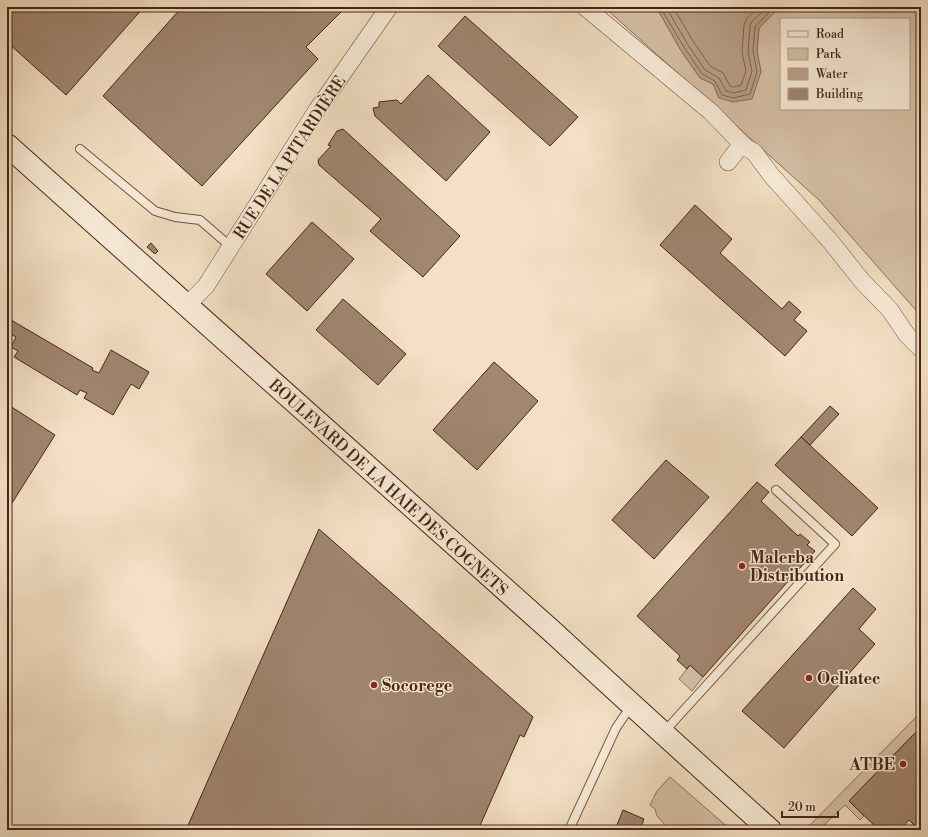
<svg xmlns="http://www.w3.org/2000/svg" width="928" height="837" font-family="'Libre Bodoni',serif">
<rect width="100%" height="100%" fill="#f4e1c5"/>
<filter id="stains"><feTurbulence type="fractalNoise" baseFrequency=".005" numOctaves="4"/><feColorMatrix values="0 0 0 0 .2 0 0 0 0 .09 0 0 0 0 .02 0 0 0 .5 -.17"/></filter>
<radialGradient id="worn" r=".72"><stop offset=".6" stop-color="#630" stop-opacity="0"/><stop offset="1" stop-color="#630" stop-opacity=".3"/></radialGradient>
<g fill="#d7c1a7" stroke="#90725e" fill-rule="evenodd">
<path d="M604,7H628L632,12L647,7L658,10L680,49L700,78L713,84L719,98L761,72L757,51L759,28L780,7H921V316L819,200ZM781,19H909V109H781Z"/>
<polygon points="690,665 703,677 692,691 679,679"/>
<polygon points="921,712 921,727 849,801 864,816 860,820 845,805 822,827 825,830 805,830"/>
<polygon points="670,777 731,830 664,830 666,826 657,816 655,809 650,805 657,791"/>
</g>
<polygon fill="#baa189" stroke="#8c6f5a" points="628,7 780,7 759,28 757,51 761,72 752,99 733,102 719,98 713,84 700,78 680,49 658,10 647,7 632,12"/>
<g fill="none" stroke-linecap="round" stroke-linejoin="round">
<g stroke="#81624e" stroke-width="1">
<polyline points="660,7 684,47 702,74 715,81 722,95 733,98 750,94 757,72 753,51 755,27 774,7"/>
<polyline points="666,7 688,45 705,70 719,78 726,91 734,93 746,90 752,71 748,52 750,26 752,21 768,7"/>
<polyline points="673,7 693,41 710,66 723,73 730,86 734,87 741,85 746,71 742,52 744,25 747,18 759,7"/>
</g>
</g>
<g fill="#a18670" stroke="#482414">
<polygon points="7,7 144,7 66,95 7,42"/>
<polygon points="182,7 346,7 306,47 318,59 202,186 103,96"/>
<polygon points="465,16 578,117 550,146 438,46"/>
<polygon points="428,75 490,132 446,181 375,116 373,108 379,107 379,102 397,100 401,104"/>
<polygon points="343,129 460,236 423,277 370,231 381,219 319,165 318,160 331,146 328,145 337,131"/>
<polygon points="695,205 732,239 720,253 782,309 789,301 801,312 794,320 807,331 785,356 660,245"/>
<polygon points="312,222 354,259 307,311 266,274"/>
<polygon points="151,243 158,251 155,254 147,247"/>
<polygon points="343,299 406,354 378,385 316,330"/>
<polygon points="11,320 93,368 92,370 99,373 111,350 149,372 139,389 131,384 113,415 84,398 87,393 80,390 77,395 14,357 18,351 11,347 16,337 7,332 7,326"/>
<polygon points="494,362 538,401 477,470 433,430"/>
<polygon points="7,404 55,435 7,511"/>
<polygon points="830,406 839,414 810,445 801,437"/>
<polygon points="801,437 878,508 852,536 775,465"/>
<polygon points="666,460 709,497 654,559 612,520"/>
<polygon points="757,482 769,492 761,501 798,536 800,534 810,542 807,545 815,551 703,677 690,665 687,669 677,660 680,656 637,616"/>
<polygon points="319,529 533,717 524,737 520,735 478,830 186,830"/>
<polygon points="853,588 876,609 859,629 875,644 784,748 742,711"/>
<polygon points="921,727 921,830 919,830 909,820 900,830 879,830 849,801"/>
<polygon points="623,810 644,819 640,830 615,830"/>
</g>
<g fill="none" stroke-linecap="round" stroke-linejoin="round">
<g stroke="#735340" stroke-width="10">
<g id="lane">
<polyline points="80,149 155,211 175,217 200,220 231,247"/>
<polyline points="664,732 835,544 776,490"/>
<polyline points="569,830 616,728 631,706"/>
</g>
</g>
<g stroke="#735340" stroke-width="18">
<g id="street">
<polyline points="585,7 711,112 745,147"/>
<polyline points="728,162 738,149 745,147 754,152 771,175 831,242 862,281 890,310 907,335 921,349"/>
<polyline points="186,306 206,286 317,110 389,7"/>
</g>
</g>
<g stroke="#482414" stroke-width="24">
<path id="secondary" d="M7,145L555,634C626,700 698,765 770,830"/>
</g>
<use href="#lane" stroke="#f8ecd9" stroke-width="8"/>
<use href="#street" stroke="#f8ecd9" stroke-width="17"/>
<use href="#secondary" stroke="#f8ecd9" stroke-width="22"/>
</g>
<g fill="#8f2418" stroke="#f8ecd9" stroke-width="1.5">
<circle cx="742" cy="566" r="4"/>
<circle cx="809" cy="678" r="4"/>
<circle cx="374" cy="685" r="4"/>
<circle cx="903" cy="764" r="4"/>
</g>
<g text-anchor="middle" stroke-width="3" stroke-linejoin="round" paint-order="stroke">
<g font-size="16" fill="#482414" stroke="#f8ecd9">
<text transform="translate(289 157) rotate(-57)" y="6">RUE DE LA PITARDIÈRE</text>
<text transform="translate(389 487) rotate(42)" y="6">BOULEVARD DE LA HAIE DES COGNETS</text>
</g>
<g font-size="16" font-weight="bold" fill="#482414" stroke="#f8ecd9" text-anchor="start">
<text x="750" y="563">Malerba<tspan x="750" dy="18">Distribution</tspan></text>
<text x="817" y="684">Oeliatec</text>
<text x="382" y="691">Socorege</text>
<text x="895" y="770" text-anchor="end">ATBE</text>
</g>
</g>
<rect width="928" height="837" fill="none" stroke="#f4e1c5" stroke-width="24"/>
<rect x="8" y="8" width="912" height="821" fill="none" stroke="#482414" stroke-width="2"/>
<rect x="12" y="12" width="904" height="813" fill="none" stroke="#482414"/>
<rect x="780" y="18" width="130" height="92" fill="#f8ecd9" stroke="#b29c8a"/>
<rect x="788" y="31" width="20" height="6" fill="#f8ecd9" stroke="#b29c8a"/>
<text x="816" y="38" font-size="12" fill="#482414">Road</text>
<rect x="788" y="48" width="20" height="12" fill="#d7c1a7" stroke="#b29c8a"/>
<text x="816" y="58" font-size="12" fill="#482414">Park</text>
<rect x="788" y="68" width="20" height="12" fill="#baa189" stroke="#b29c8a"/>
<text x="816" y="78" font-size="12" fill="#482414">Water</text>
<rect x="788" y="88" width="20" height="12" fill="#a18670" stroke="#b29c8a"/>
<text x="816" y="98" font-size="12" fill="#482414">Building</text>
<path d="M782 811v6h56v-6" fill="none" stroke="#482414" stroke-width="2"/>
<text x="788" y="811" font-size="12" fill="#482414" stroke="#f8ecd9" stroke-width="3" paint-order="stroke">20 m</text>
<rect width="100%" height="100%" filter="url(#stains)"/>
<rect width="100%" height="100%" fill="url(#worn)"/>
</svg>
